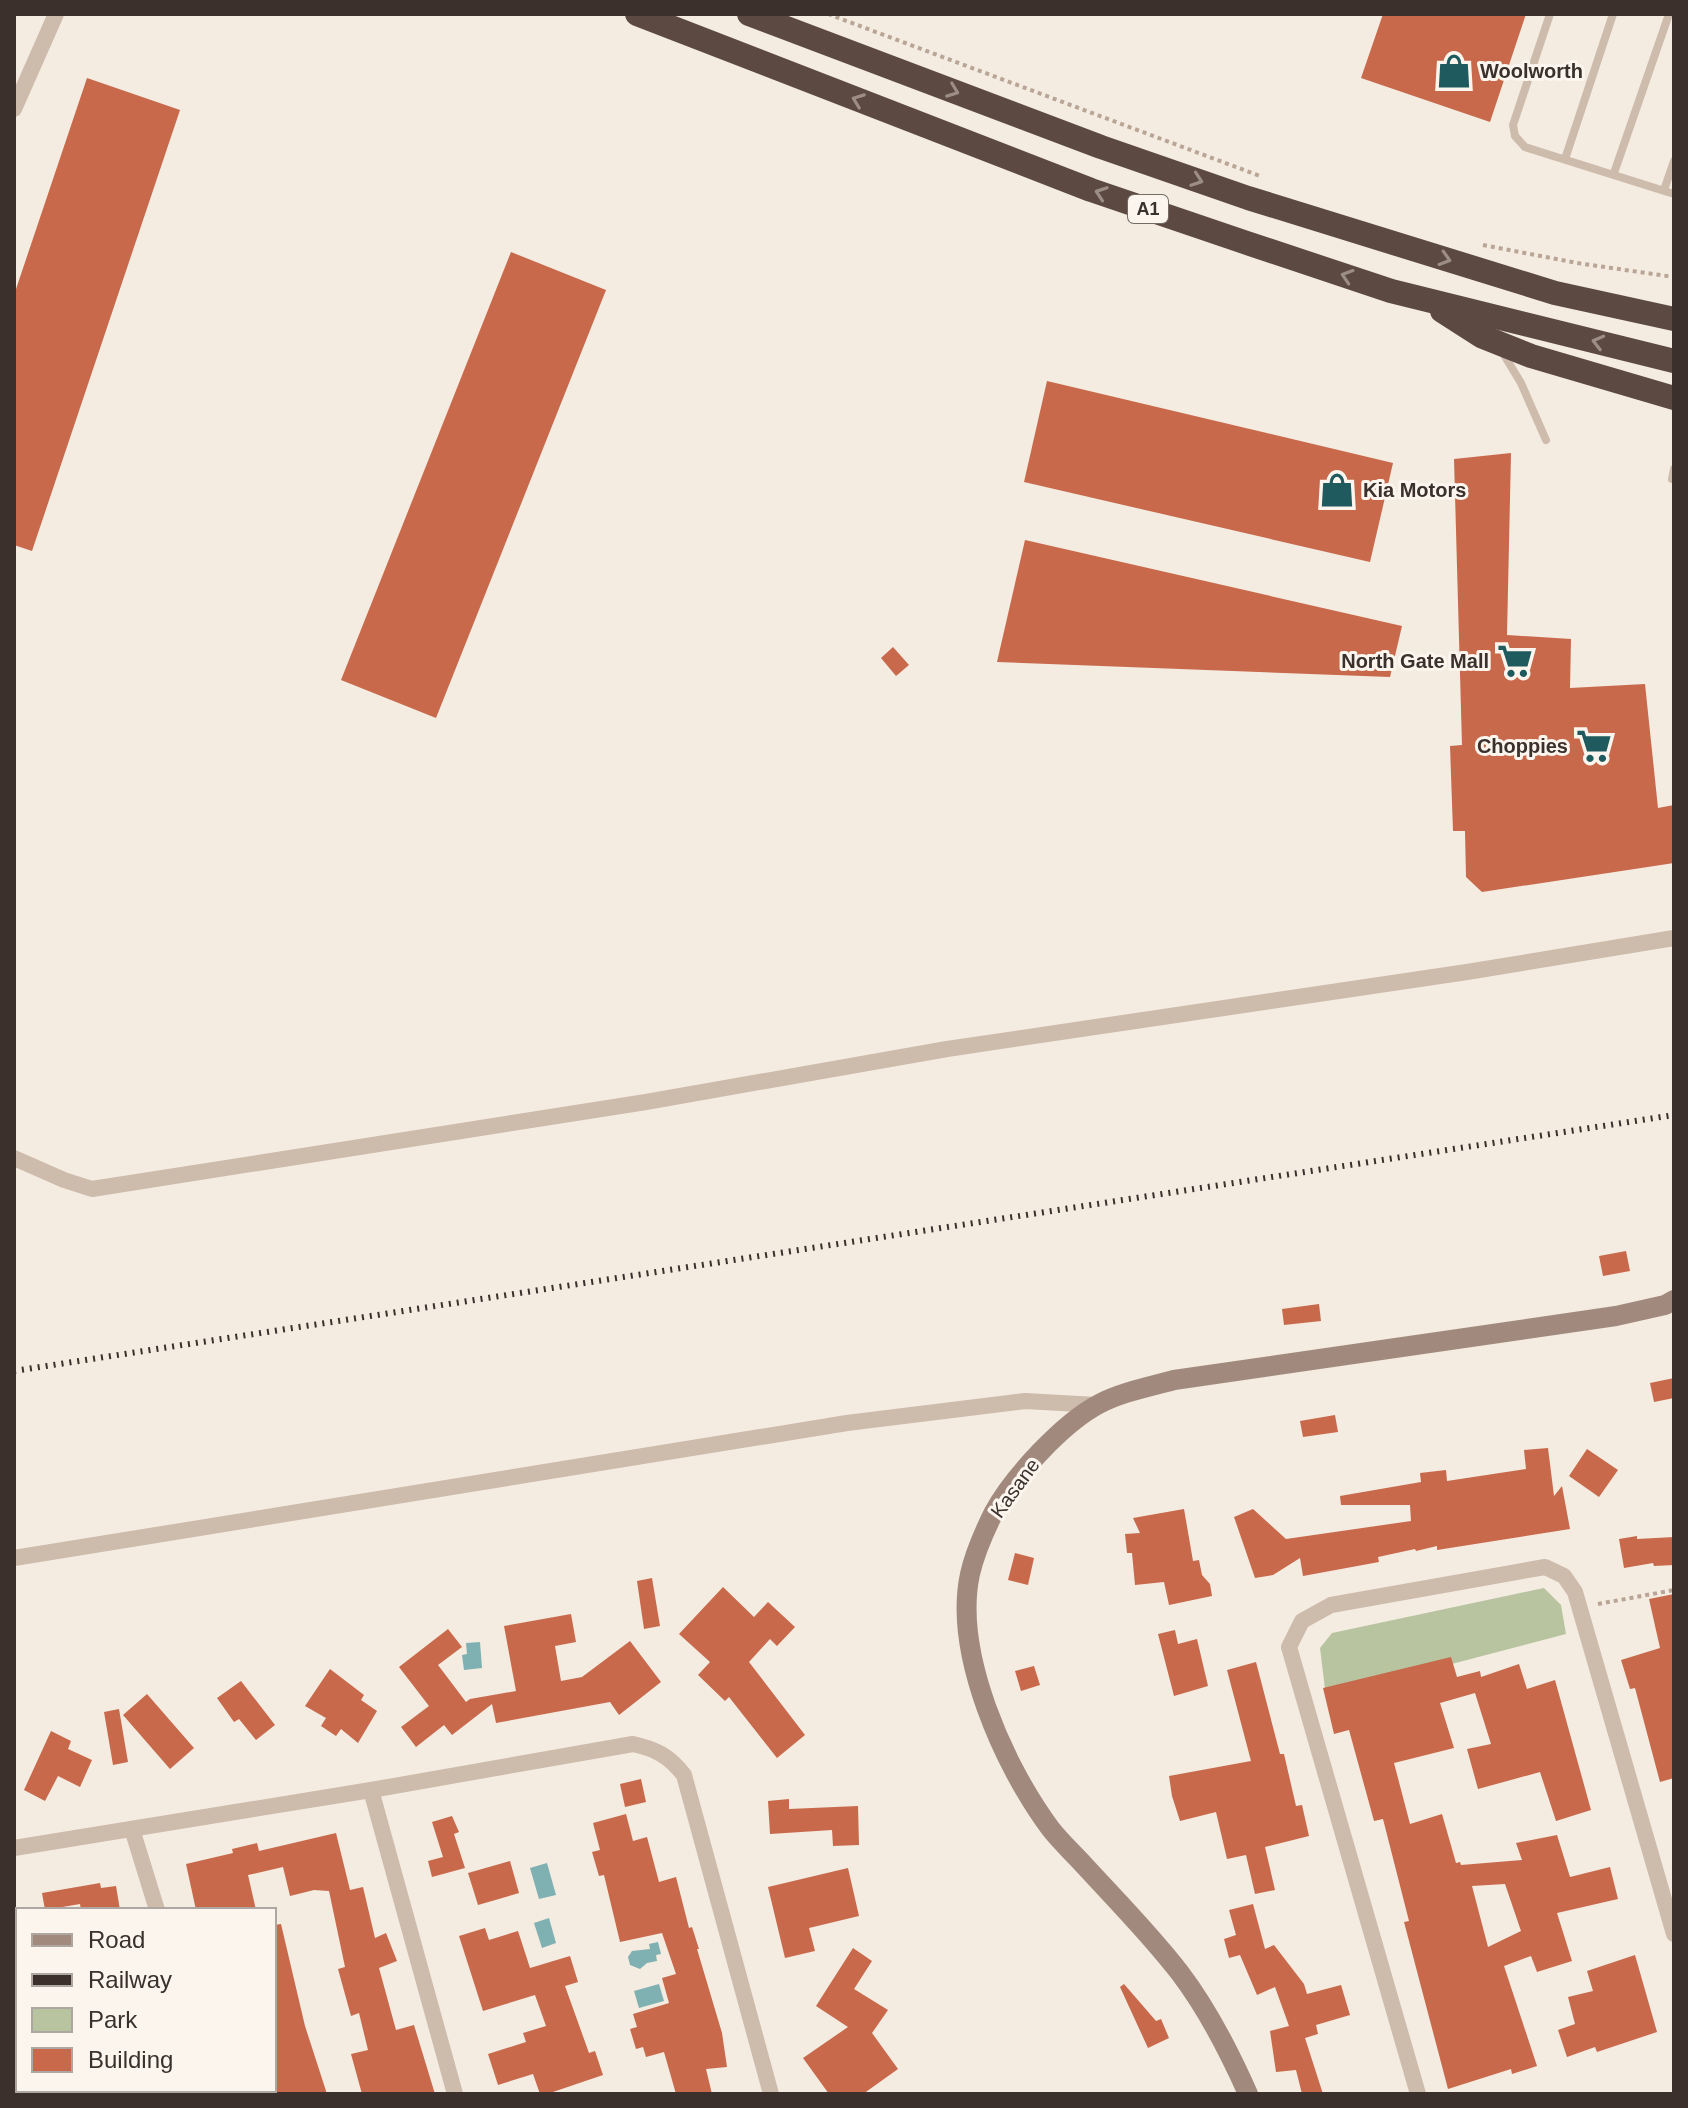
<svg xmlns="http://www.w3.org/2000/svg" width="1688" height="2108" font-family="Helvetica,sans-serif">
<rect width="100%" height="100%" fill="#f4ebe1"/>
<polygon fill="#b8c4a0" points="1544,1588 1561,1605 1566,1634 1326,1697 1320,1648 1332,1633"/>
<g fill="#7fb0b2">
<polygon points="480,1642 482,1668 464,1670 462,1655 467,1654 466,1643"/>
<polygon points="547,1863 556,1895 539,1899 530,1868"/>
<polygon points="549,1918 556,1943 542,1948 534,1923"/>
<polygon points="658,1942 661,1954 656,1955 657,1961 647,1963 640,1969 630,1965 628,1957 632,1951 650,1949 649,1944"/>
<polygon points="659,1984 664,2001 639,2008 634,1991"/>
</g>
<g fill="#c8694b" fill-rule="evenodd">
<polygon points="1383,14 1526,14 1490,122 1361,78"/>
<polygon points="87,78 180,110 32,551 14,545 14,295"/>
<polygon points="511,252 606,290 436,718 341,680"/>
<polygon points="1047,381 1393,463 1370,562 1024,482"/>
<polygon points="1511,453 1507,635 1571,639 1570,688 1645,684 1658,808 1674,805 1674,863 1482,892 1466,877 1465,831 1453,831 1450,746 1462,745 1454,459"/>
<polygon points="1025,540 1402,626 1390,677 997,662"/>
<polygon points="893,647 909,665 896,676 881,658"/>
<polygon points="1626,1251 1630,1271 1603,1276 1599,1256"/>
<polygon points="1319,1304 1321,1321 1284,1325 1282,1309"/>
<polygon points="1674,1378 1674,1398 1654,1402 1650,1383"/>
<polygon points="1335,1415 1338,1432 1303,1437 1300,1421"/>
<polygon points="1548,1448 1554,1496 1562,1486 1570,1529 1437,1550 1437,1546 1416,1551 1415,1549 1378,1557 1379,1562 1303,1576 1300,1558 1273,1575 1255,1578 1234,1517 1253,1509 1286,1539 1411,1521 1410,1505 1341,1505 1340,1496 1421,1482 1420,1473 1446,1470 1447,1481 1526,1469 1524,1450"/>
<polygon points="1587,1449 1618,1470 1599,1497 1569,1476"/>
<polygon points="1184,1509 1193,1561 1199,1560 1202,1575 1210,1584 1212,1596 1169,1605 1164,1582 1135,1585 1132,1553 1127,1553 1125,1534 1140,1533 1133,1518"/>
<polygon points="1637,1536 1637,1539 1674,1537 1674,1565 1654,1566 1653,1563 1624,1568 1619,1539"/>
<polygon points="1015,1553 1034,1558 1028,1585 1008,1580"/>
<polygon points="652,1578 660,1626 644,1629 637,1581"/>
<polygon points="723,1587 754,1617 768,1602 795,1627 777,1646 770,1639 749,1662 805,1735 777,1758 729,1697 725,1701 698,1675 710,1662 679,1634"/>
<polygon points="1674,1594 1674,1778 1660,1782 1635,1688 1630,1689 1621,1660 1660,1648 1649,1599"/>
<polygon points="571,1614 576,1642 555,1646 561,1681 582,1677 630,1641 661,1682 619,1715 610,1702 496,1723 492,1704 452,1735 444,1725 416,1747 401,1727 429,1706 399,1667 448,1629 462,1647 438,1665 466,1702 470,1699 516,1691 504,1626"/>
<polygon points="1175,1630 1178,1644 1197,1639 1208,1686 1174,1696 1158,1634"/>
<path d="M1451,1657L1457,1677L1480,1671L1481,1677L1519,1664L1527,1689L1555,1680L1591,1810L1556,1821L1540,1772L1478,1789L1467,1749L1491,1744L1475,1693L1440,1703L1454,1748L1394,1763L1410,1824L1442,1814L1456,1863L1460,1862L1461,1865L1522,1860L1516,1843L1557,1835L1570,1877L1610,1867L1618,1899L1557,1913L1572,1961L1537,1972L1531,1956L1504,1966L1537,2066L1512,2074L1511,2069L1448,2089L1404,1922L1409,1921L1383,1819L1374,1821L1349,1730L1334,1734L1323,1688ZM1505,1884L1521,1931L1488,1947L1472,1886Z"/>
<polygon points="1256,1662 1280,1754 1284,1754 1296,1806 1302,1805 1309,1836 1265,1847 1275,1890 1255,1894 1246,1855 1227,1859 1216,1812 1180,1821 1172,1796 1169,1776 1251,1761 1227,1670"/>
<polygon points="1034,1666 1040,1685 1021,1691 1015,1671"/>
<polygon points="330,1669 364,1695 361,1700 377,1711 358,1743 341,1729 336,1736 321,1726 326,1718 305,1706"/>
<polygon points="241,1681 275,1725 256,1740 239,1719 234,1722 217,1698"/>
<polygon points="147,1694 194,1748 170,1769 123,1715"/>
<polygon points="119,1709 128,1762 113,1765 104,1712"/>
<polygon points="51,1731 71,1741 68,1749 92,1760 80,1787 58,1776 45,1801 24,1790"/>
<polygon points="641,1779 646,1802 625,1807 620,1784"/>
<polygon points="789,1799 789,1809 858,1806 859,1845 833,1846 832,1830 770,1834 768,1801"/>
<polygon points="626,1814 633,1841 647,1837 659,1882 676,1877 689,1928 692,1927 699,1949 697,1949 722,2033 727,2067 706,2069 712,2094 676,2094 664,2052 646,2057 643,2047 636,2049 630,2029 637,2027 633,2014 669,2003 662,1978 676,1974 662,1933 620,1942 604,1875 599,1876 592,1852 600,1850 593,1823"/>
<polygon points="452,1816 459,1832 454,1834 465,1868 432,1877 428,1861 443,1857 432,1822"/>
<polygon points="336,1833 350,1890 363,1887 375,1938 386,1933 397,1961 379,1968 396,2030 414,2025 435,2094 362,2094 351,2054 368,2050 359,2013 351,2016 338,1969 345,1967 329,1891 314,1890 290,1896 283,1867 248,1875 256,1910 196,1910 186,1864 233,1853 232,1849 257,1843 259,1851"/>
<polygon points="510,1861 519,1893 478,1905 468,1873"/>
<polygon points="848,1868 859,1916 809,1928 815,1951 785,1958 768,1887"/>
<polygon points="100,1883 101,1888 116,1886 120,1910 81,1910 80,1904 45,1910 42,1893"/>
<polygon points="1253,1904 1265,1949 1274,1945 1304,1984 1307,1994 1341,1985 1350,2015 1316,2025 1318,2034 1305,2038 1323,2094 1302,2094 1296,2070 1276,2072 1270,2031 1289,2026 1275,1987 1257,1995 1240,1955 1229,1958 1224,1939 1236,1935 1229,1910"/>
<polygon points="281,1924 305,2026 327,2094 274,2094 274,1925"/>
<polygon points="485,1928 489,1940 518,1931 530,1968 570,1956 578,1982 565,1986 589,2053 595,2051 603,2075 547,2094 540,2094 533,2074 498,2085 488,2054 526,2042 523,2033 546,2026 535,1995 483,2011 459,1936"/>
<polygon points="853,1948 872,1961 854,1989 888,2010 872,2033 898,2069 863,2094 829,2094 803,2058 848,2027 816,2006"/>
<polygon points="1635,1955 1657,2032 1597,2052 1595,2047 1567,2057 1558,2030 1575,2024 1568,1997 1593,1991 1587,1971"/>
<polygon points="1124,1984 1156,2021 1161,2019 1169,2038 1148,2048 1120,1987"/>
</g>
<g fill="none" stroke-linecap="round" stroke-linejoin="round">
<g stroke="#b9a596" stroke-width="4" stroke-dasharray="4 4" stroke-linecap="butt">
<polyline points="828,14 1260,176"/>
<polyline points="1483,245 1577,263 1674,277"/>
<polyline points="1598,1604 1674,1590"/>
</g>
<g stroke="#cdbbac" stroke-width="8">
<polyline points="1550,14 1513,125 1515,136 1525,147 1674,194"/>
<polyline points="1565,159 1613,14"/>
<polyline points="1614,173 1669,14"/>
<polyline points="1664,190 1674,161"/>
<polyline points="1501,350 1521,383 1546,440"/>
<polyline points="1672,479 1674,469"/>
</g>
<g stroke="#cdbbac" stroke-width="16">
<polyline points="14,109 56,14"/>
<polyline points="14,1158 64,1180 92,1189 646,1102 947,1049 1467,972 1674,938"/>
<polyline points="14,1558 847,1423 1025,1401 1097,1405"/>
<polyline points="371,1790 455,2094"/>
<polyline points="132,1829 157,1910"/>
<path d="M14,1848L371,1790L633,1744C656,1749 669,1756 684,1775L771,2094"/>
<polyline points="211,2090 212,2094"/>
<polyline points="1418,2094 1289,1647 1302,1621 1331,1605 1545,1567 1564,1576 1575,1592 1674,1934"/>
</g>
<path stroke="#a18a7d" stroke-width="20" d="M1248,2094C1229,2051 1208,2010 1180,1973C1150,1934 1116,1900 1083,1864C1072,1852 1060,1841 1050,1828C1004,1766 953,1653 970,1574C975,1552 984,1532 994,1512C1013,1477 1063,1423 1099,1404C1122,1392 1149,1387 1174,1380L1616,1316L1665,1305L1674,1300"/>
<g stroke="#5c4a42" stroke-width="24">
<polyline points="637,14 1091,190 1244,242 1391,291 1674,361"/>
<polyline points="749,14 1101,147 1248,198 1555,293 1674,319"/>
<polyline points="1442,311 1481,336 1531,356 1674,398"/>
</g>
<polyline stroke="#3b302b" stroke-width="6" stroke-dasharray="2 6" stroke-linecap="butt" points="14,1371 1674,1115"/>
</g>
<defs><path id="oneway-chevron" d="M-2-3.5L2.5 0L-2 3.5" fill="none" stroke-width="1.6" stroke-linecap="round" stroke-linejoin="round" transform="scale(2)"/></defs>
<g stroke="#9c8e87">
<use href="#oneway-chevron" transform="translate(953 91) rotate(21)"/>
<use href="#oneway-chevron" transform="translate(858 100) rotate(-159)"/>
<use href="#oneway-chevron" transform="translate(1197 180) rotate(19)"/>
<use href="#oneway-chevron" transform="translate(1101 193) rotate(-161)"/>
<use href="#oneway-chevron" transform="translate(1445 259) rotate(17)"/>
<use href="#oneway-chevron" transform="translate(1347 276) rotate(-162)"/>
<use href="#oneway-chevron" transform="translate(1598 342) rotate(-166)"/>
</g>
<defs>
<g id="shop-bare" transform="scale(2.76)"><path d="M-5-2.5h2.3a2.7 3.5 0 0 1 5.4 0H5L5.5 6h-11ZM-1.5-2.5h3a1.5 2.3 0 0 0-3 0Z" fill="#1f5a5e" stroke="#fbf5ee" stroke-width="2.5" paint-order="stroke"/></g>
<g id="supermarket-bare" transform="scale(2.76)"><path d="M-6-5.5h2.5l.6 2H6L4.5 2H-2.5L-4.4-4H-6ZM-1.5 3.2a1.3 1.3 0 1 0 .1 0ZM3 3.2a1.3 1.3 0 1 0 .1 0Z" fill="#1f5a5e" stroke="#fbf5ee" stroke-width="2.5" paint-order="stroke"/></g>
</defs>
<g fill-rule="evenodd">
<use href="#shop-bare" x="1454" y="71"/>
<use href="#shop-bare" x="1337" y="490"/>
<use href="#supermarket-bare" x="1515" y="661"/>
<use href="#supermarket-bare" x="1594" y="746"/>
</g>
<g text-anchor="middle" stroke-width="6" stroke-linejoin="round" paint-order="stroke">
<rect fill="#fbf5ee" stroke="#756b66" stroke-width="2" x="1128" y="195" width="40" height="28" rx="6"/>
<g font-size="18" font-weight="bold" fill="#3b302b">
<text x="1148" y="215">A1</text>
</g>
<g font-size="20" font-weight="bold" fill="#3b302b" stroke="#fbf5ee" text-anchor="start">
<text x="1480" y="78">Woolworth</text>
<text x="1363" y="497">Kia Motors</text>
<text x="1489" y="668" text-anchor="end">North Gate Mall</text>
<text x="1568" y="753" text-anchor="end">Choppies</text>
</g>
<g font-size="20" fill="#3b302b" stroke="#fbf5ee">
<text transform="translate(1015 1488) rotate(-54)" y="7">Kasane</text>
</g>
</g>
<rect width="1688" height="2108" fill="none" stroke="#3b302b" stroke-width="32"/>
<rect x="16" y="1908" width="260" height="184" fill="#fbf5ee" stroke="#aea6a0" stroke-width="2"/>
<rect x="32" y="1934" width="40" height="12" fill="#a18a7d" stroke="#aea6a0" stroke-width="2"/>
<text x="88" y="1948" font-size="24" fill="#3b302b">Road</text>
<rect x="32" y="1974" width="40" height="12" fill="#3b302b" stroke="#aea6a0" stroke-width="2"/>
<text x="88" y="1988" font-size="24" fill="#3b302b">Railway</text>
<rect x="32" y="2008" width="40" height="24" fill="#b8c4a0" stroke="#aea6a0" stroke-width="2"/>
<text x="88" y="2028" font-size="24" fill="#3b302b">Park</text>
<rect x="32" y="2048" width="40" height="24" fill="#c8694b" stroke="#aea6a0" stroke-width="2"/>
<text x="88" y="2068" font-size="24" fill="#3b302b">Building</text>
</svg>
